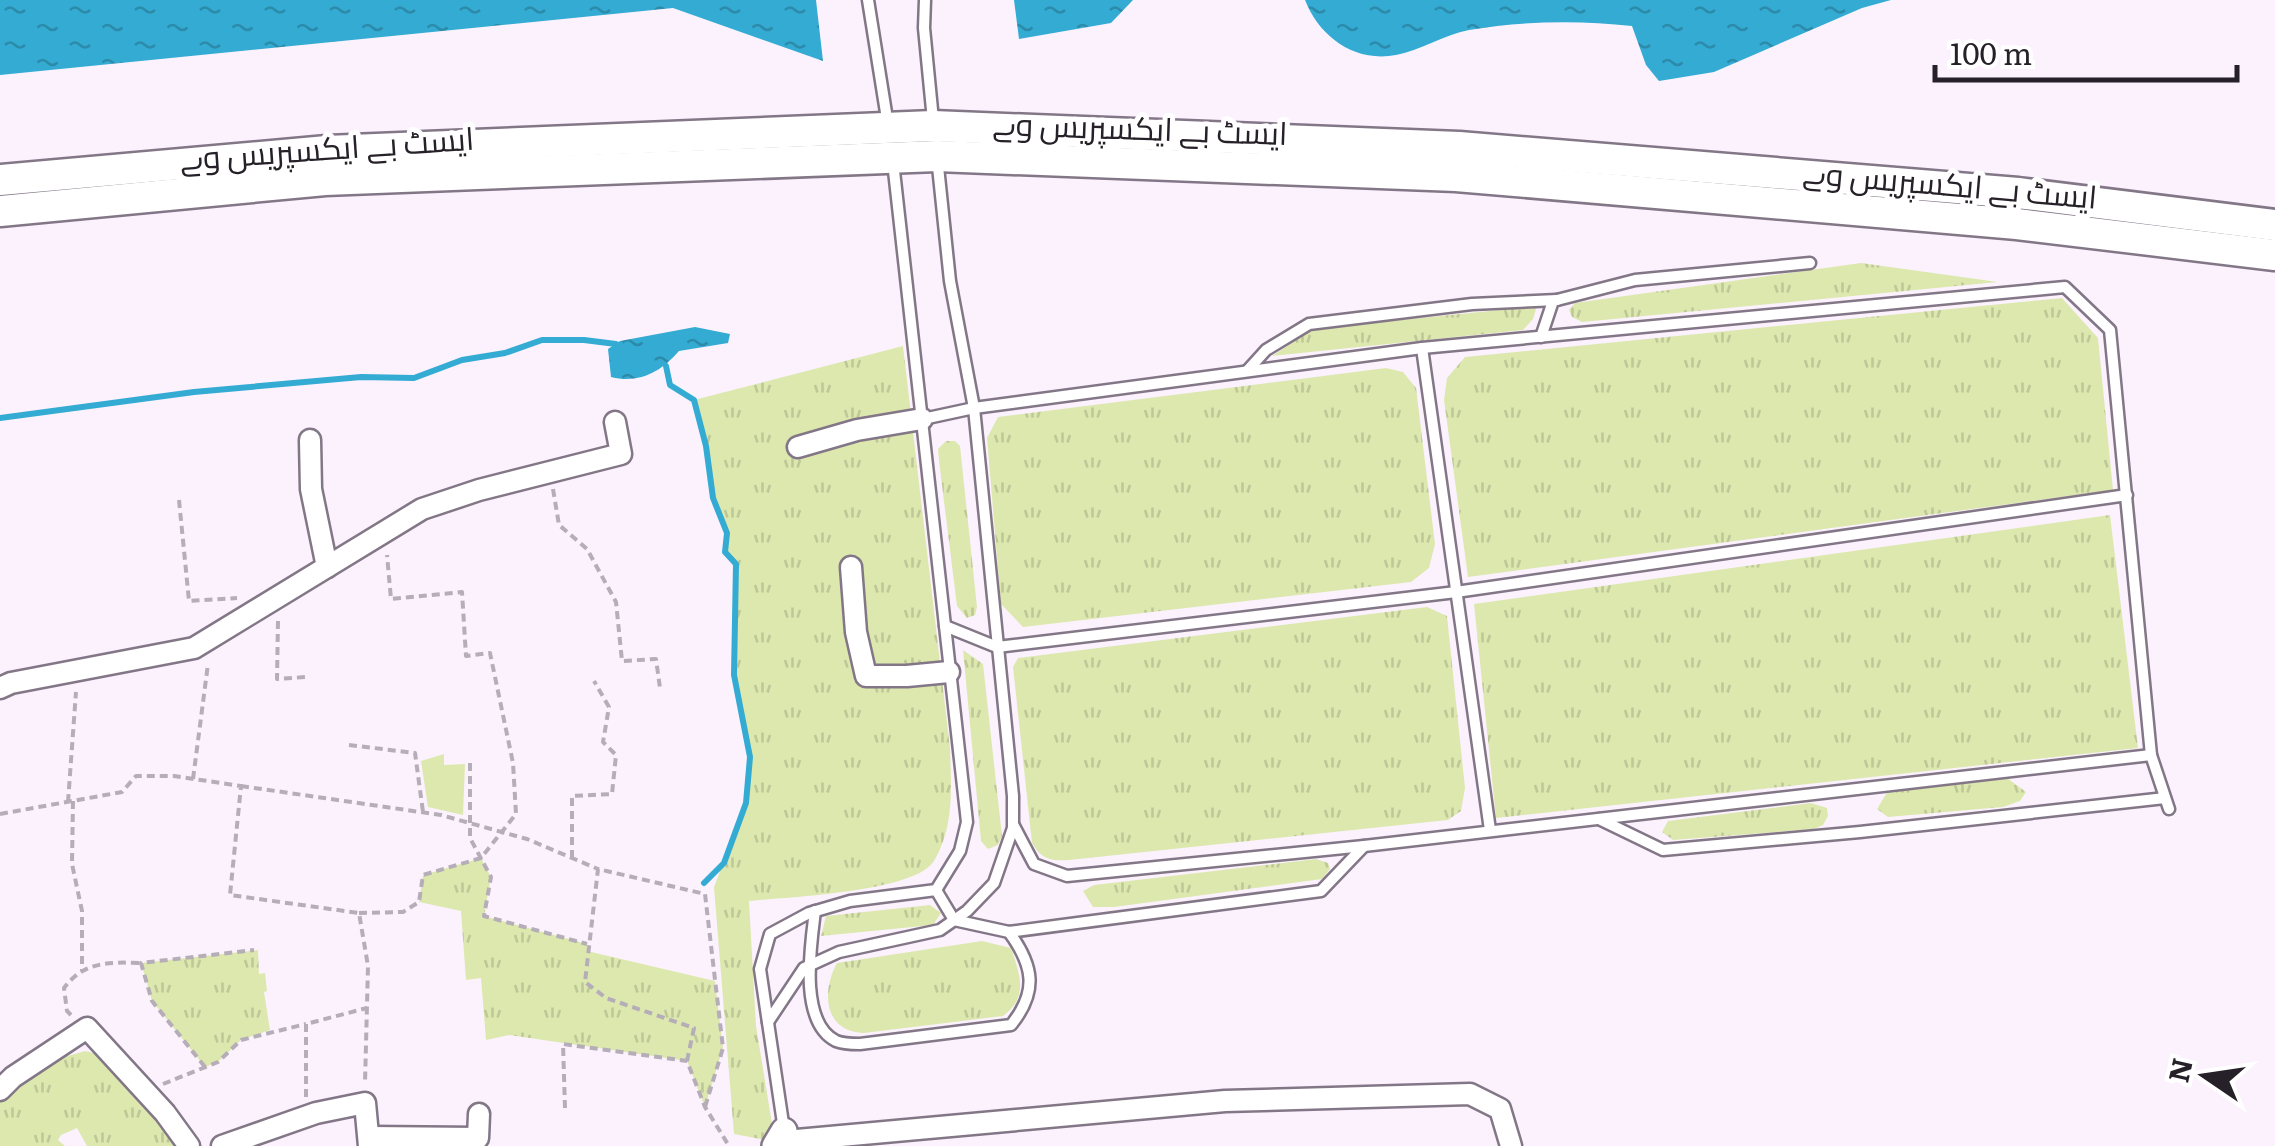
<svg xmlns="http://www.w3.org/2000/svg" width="2275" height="1146" font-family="Literata,Cairo,serif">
<defs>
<pattern id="grass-tufts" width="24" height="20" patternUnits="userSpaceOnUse" patternTransform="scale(2.5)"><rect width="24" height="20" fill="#dde8af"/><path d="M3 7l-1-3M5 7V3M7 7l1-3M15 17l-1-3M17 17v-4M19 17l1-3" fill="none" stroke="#bec797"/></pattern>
<pattern id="water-ripples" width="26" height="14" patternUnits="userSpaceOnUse" patternTransform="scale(2.5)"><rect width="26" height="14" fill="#34abd3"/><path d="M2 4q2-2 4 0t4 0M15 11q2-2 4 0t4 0" fill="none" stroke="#2c8bab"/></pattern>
</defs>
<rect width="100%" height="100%" fill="#fbf2fe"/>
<g fill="url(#grass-tufts)">
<polygon points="1861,263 1998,282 1582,322 1572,317 1569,310 1575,303"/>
<polygon points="2062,298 2098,338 2113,490 1468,577 1444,400 1447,378 1465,357"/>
<polygon points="1537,306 1533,319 1523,330 1272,356 1313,329"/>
<path d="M903,346L950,748C951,786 955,826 934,861C915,892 788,897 749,901L756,1026L775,1142L734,1134L714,887L746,803L750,757L734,675L736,565L725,552L727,533L713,498L706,446L694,400Z"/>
<polygon points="1386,368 1403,372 1416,388 1435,544 1429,568 1411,582 1023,627 1001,604 987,438 998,417"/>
<polygon points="946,441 955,441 960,446 977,607 975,615 967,618 957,606 939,461 938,449"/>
<polygon points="2110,515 2138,748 1496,818 1474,604"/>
<path d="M1427,607L1447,616L1465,788L1461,811L1448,820L1069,860C1051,861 1042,860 1032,843L1013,667L1018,658Z"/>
<polygon points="963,650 983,664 1002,836 998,845 988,849 981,841"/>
<polygon points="2007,778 2026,792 2020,801 2003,807 1888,817 1877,809 1888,791"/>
<polygon points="1811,803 1827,808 1828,816 1823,825 1814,829 1673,840 1662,832 1668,821"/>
<polygon points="481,858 491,877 484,916 587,944 587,951 715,981 723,1048 705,1107 687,1061 509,1035 486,1040 481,978 466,980 461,911 419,902 423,875"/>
<polygon points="1316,859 1328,863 1330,869 1322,879 1114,907 1093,907 1083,891 1094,885"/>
<polygon points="930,905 941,913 933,925 821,936 826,916"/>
<path d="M982,941L1011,948C1020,975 1029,997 1003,1016L864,1033C824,1032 821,992 837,963Z"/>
<polygon points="258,950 259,974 265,973 267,991 264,992 270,1030 241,1040 218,1062 205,1067 152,1001 141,963"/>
<polygon points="85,1051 106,1056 175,1146 87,1146 77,1128 61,1135 58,1140 65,1146 0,1146 0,1100 64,1057"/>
</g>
<polygon fill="#dde8af" points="444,754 444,765 465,764 463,815 428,807 421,761"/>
<g fill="url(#water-ripples)">
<polygon points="0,0 816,0 823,61 673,8 0,75"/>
<polygon points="1014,0 1133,0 1111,23 1019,39"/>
<path d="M1305,0H1891L1862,8L1714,72L1659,81L1646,65L1632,26C1579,20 1522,21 1469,30C1444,35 1421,50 1396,55C1354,63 1319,36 1305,0Z"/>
<path d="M695,327L730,334L728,343L679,351C661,372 639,384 611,377L608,349L620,341Z"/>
</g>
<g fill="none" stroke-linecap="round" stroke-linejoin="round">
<g stroke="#34abd3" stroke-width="6">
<polyline points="666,366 670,385 694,400 706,446 713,498 727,533 725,552 736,564 734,675 750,757 746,803 724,863 704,883"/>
<polyline points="0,418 194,392 361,377 414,378 462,360 505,353 542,340 584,340 616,344"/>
</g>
<g stroke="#837787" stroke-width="15">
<g id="service">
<polyline points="868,0 888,125"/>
<polyline points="925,0 924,28 933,120"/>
<polyline points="1541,337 1553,301 1557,300 1635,280 1810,263"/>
<polyline points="1422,348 1490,830"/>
<polyline points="1247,371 1266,350 1309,324 1472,304 1557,300"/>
<polyline points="923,419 974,408 1422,348 2065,287 2110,330 2151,755 2169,809"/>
<polyline points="945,626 997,647 1456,592 2127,495"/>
<polyline points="1599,819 1663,850 1860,832 2165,798"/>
<polyline points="1014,826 1034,864 1067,876 1364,846 2151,755"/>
<polyline points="936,890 954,920 1009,932 1321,891 1364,846"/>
<path d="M815,911C811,944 798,1022 836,1041C843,1044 852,1044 860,1044L1011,1025C1038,992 1034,966 1009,932"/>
<polyline points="768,1022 804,968 839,952 940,930 967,911 994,883 1013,828 1013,796 974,408 950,281 937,157"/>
<polyline points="784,1130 760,969 770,934 809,913 850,901 936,890 960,851 967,822 893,162"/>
</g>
</g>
<g stroke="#837787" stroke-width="25">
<g id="minor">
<polyline points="310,440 311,489 327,567"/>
<polyline points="798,447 857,430 922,419"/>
<polyline points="851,567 856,632 866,676 907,676 949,672"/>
<polyline points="0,688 11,683 194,648 422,509 479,490 621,454 615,422"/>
<polyline points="0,1090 13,1077 87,1028 165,1113 189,1146"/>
<polyline points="369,1137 478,1138 479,1114"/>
<polyline points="775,1142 1225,1101 1470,1094 1500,1109 1511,1146"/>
<polyline points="222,1146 316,1113 365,1103 369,1146"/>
</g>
</g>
<g stroke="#837787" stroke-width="30">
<polyline id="tertiary" points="775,1146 784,1131"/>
</g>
<g stroke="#837787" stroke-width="35">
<g id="primary">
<polyline points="0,180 327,151 933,126 1459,147 2018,193 2275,225"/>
<polyline points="0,211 325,180 937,156 1456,176 2017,224 2275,255"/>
</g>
</g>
<g stroke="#b5adb7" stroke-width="4" stroke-dasharray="8 5" stroke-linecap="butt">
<polyline points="553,489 559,525 587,549 616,602 622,661 656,659 660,688"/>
<polyline points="179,500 189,601 237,598"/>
<polyline points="278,621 277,679 306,677"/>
<polyline points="349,745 415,753 423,812"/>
<polyline points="470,763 470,838 491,877 484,916 587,944"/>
<polyline points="193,779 208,664"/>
<polyline points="241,786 441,815 527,839 598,869"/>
<polyline points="73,801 72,864 82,911 82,970"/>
<polyline points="68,802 76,692"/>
<polyline points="0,814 122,792 136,776 174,776 241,786 230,895 359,913 368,966 365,1083"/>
<polyline points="572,858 572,796 612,794 616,755 603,742 609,707 594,681"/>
<polyline points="359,913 403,912 419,902 423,875 481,858 516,814 513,763 490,653 466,656 462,592 391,599 387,555"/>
<path d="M71,1015L67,1011L64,988C84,961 110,962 141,963"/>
<polyline points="687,1061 694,1028 606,998 585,982 598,869 705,894 723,1048 705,1107"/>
<polyline points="205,1067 152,1001 141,963 254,950"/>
<polyline points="163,1084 218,1062 241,1040 306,1024"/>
<polyline points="306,1097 306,1024 367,1008"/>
<polyline points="565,1108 563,1044 687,1061 705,1107 729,1146"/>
</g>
<use href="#service" stroke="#fff" stroke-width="10"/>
<use href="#minor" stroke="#fff" stroke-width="20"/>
<use href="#tertiary" stroke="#fff" stroke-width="25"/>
<use href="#primary" stroke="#fff" stroke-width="30"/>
</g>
<g text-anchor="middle" stroke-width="10" stroke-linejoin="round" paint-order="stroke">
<g font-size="32" fill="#262128" stroke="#fff">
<text transform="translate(1140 129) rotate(2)" y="11">ایسٹ بے ایکسپریس وے</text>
<text transform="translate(327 149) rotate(-4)" y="11">ایسٹ بے ایکسپریس وے</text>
<text transform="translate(1950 185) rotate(5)" y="11">ایسٹ بے ایکسپریس وے</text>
</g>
</g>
<g transform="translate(2205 1076) rotate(283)" stroke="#ffffff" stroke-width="8" paint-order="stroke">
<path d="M0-8L18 38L0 25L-18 38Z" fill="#262128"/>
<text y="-15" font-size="28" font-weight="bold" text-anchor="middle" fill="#262128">N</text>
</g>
<path d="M1935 65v15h302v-15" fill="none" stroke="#262128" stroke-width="5"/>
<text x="1950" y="65" font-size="30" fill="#262128" stroke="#ffffff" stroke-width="8" paint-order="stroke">100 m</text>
</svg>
